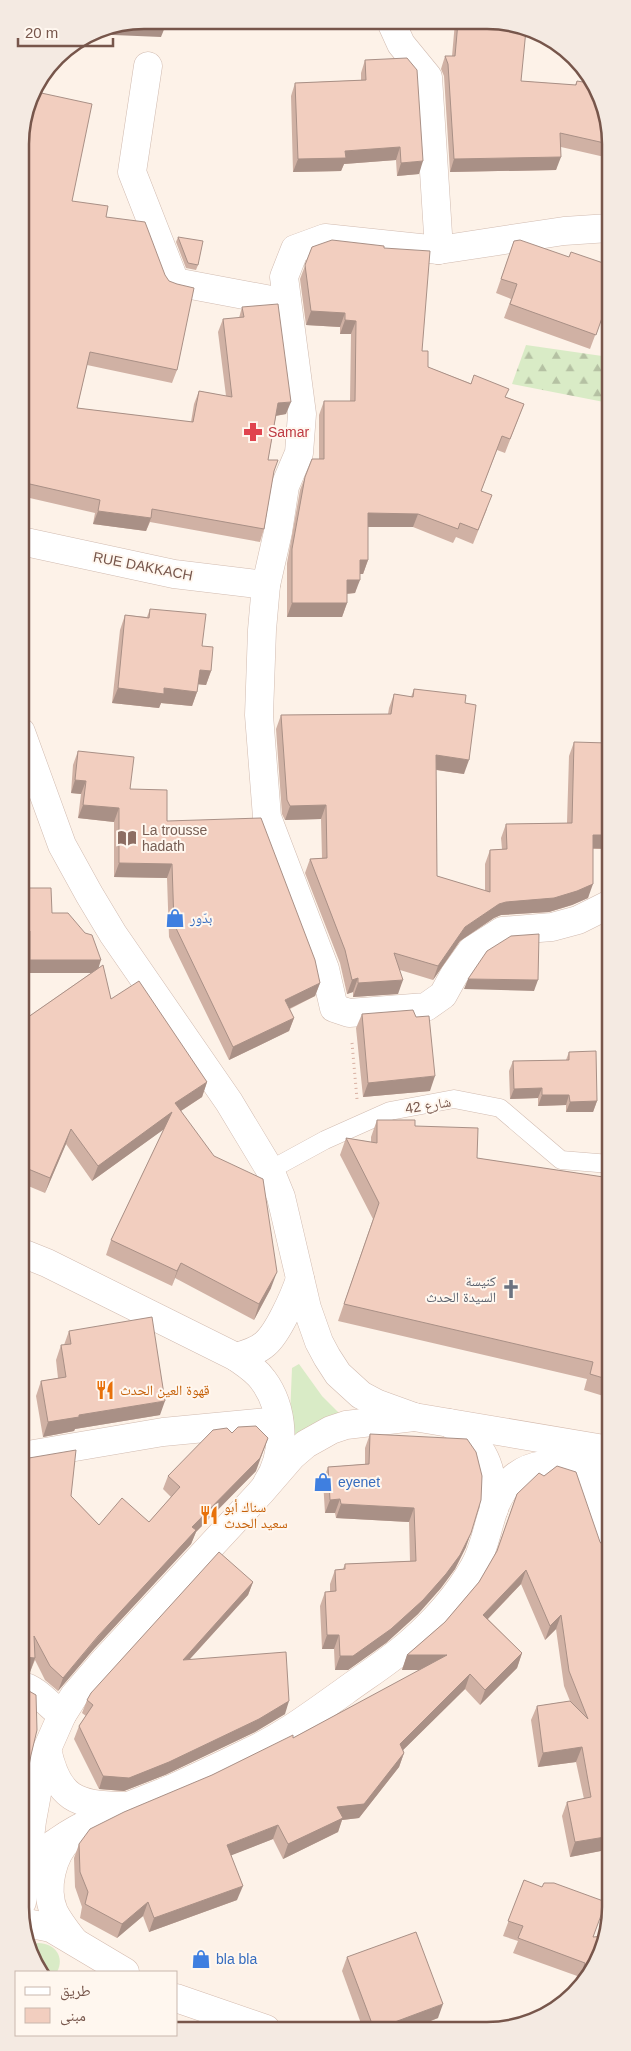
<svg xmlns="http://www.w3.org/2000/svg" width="631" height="2051" font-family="Arial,'Noto Naskh Arabic',sans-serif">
<defs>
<pattern id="forest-firs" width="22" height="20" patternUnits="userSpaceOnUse" patternTransform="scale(1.25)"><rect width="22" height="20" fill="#d9ebc6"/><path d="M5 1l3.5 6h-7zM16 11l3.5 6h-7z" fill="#b5c1a3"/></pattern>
</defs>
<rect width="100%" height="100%" fill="#fdf2e8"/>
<polygon fill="url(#forest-firs)" points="526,345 609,357 609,403 512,384"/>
<g fill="#d9ebc6">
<polygon points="299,1364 322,1396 341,1415 289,1440 292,1368"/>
<path d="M38,1943C55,1943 65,1957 57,1972H44L30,1946Z"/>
</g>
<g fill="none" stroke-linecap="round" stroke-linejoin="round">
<g stroke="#d1bbb0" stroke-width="19">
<polyline id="lane" points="270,1170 325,1140 390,1111 454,1099 500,1108 561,1160 610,1164"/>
</g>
<g stroke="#d1bbb0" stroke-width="29">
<g id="street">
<polyline points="391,22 401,44 428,77 439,250"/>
<polyline points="148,66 132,172 175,282 287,303"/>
<polyline points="609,228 564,231 439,250 325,238 295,249 284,277 302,414 299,453 285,486 278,532 266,585 262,630 259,715 267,817 325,969 334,1008 349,1013 426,1007 443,995 454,975 472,950 502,931 552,927 578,920 610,904"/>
<polyline points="21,541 174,574 266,585"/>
<polyline points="21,732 62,845 89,894 113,934 229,1102 270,1170 281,1197 307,1308 319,1342 327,1357 338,1374 361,1395 378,1404 414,1417"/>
<path d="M22,1253L47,1263L236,1357C246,1364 256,1370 263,1380C284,1408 287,1453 267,1483"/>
<path d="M236,1357C247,1354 257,1351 265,1344C278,1333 294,1297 300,1279"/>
<polyline points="580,1446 580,1466 610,1551"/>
<polyline points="22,1456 163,1432 279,1421"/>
<path d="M22,1686C35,1688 50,1706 62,1715"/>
</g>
</g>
<g stroke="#d4baad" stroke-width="29">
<g id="secondary">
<path d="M449,1423C486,1444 493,1469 494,1509"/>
<path d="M47,1749C58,1799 76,1805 123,1806"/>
<path d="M70,1838C52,1855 44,1888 54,1912C59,1922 67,1932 74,1941"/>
<path d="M26,1868C37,1858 46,1848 58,1841C92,1817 133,1805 171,1789C197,1777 223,1765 249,1752C284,1736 314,1713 345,1691C367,1675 391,1660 411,1642C435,1621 458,1595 474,1567C485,1548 487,1527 495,1506C516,1452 565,1461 610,1475"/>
<polyline points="22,1902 32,1821 41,1772 47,1749 62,1715 74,1696 105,1660 260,1493 292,1456 306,1444 331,1430 346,1425 414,1417 610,1450"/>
<polyline points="22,1922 51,1928 125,1972"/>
<polyline points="176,1998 266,2029"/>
</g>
</g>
<polyline stroke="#d8b0a2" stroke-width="3" stroke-dasharray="1 4" stroke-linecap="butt" points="352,1043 357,1099"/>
<use href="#lane" stroke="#fff" stroke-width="18"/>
<use href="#street" stroke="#fff" stroke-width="28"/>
<use href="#secondary" stroke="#fff" stroke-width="28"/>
</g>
<g fill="#d0b1a4">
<polygon points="455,22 512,22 521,81 575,85 577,81 609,120 609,158 561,147 556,170 450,172 444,76 441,69 445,56 452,56"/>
<polygon points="365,60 419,174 397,176 396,160 344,164 341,171 293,172 291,96 295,83 361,80 361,73"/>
<polygon points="20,136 72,201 106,217 177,370 172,383 87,365 77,408 191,422 194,404 199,391 226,396 218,332 223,319 239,318 242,307 286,414 276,416 268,460 274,471 264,529 260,542 150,522 146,531 93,524 95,513 21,496"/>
<polygon points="178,237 198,265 196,270 186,268 176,242"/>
<polygon points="514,241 609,298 590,349 504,318 511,299 496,293"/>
<polygon points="312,247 384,248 428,367 524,404 505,453 497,450 481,491 487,509 473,544 456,537 453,543 413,527 368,527 368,560 363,574 360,574 355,593 347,594 347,603 342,617 287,617 287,563 300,490 305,477 319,459 319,415 324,401 350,401 351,334 340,334 340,327 306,325 300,279"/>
<polygon points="150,609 202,646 211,671 206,685 198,684 197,692 192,706 161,703 159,708 112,703 120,630 125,615 147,617"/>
<polygon points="414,689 465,703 464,774 436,770 437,876 485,891 485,864 490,850 502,849 501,838 506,824 567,823 569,756 574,742 607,752 609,752 610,849 593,849 588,898 572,905 549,912 501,915 494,918 460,941 433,980 400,970 398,994 353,997 353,992 347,994 340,963 305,873 310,859 322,858 321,819 285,820 282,814 276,729 281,715 388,714 389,708 394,694 411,697"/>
<polygon points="78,751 130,789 167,821 320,983 315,996 290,1009 294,1018 289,1031 229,1060 169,937 167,878 114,877 114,822 78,818 81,794 71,793 73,765"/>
<polygon points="21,888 52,913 99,968 111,999 207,1082 202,1097 181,1111 271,1288 254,1320 175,1278 172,1286 106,1255 111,1240 164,1129 92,1181 66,1144 45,1193 21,1183 21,1022 91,973 26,973 25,944 21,944"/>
<polygon points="362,1014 430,1091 363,1097 356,1028"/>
<polygon points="569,1052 597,1101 593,1112 566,1112 566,1105 538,1106 538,1098 510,1099 509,1071 513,1061 566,1060"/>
<polygon points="377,1120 415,1126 477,1158 610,1178 610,1398 584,1390 587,1379 338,1321 373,1219 340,1155 346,1138 371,1142 371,1137"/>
<polygon points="69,1331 160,1415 75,1429 74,1431 43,1437 36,1396 41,1381 58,1378 56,1360 61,1345 64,1345"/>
<polygon points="370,1434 466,1547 455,1569 441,1588 418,1614 386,1643 348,1670 335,1670 334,1649 322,1649 320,1606 325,1592 330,1592 330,1584 335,1570 343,1569 345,1564 410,1561 409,1522 336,1518 335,1513 325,1513 323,1481 328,1467 365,1464 365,1448"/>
<polygon points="557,1466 611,1849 570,1857 562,1816 567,1802 584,1799 576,1762 538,1767 531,1720 537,1706 570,1701 564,1686 556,1629 545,1640 521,1584 488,1619 522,1653 517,1668 480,1705 465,1689 403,1750 404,1753 399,1767 359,1818 342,1820 338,1832 283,1859 273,1839 231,1855 237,1900 149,1932 143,1916 117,1938 80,1918 82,1907 75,1887 74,1858 79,1844 212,1775 293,1738 420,1670 402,1670 407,1655 445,1622 479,1582 496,1553 517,1494 544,1476"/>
<polygon points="256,1471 196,1532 191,1544 93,1650 58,1691 45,1680 35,1660 30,1672 22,1671 71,1496 99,1525 149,1522 171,1497 163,1489 168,1476"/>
<polygon points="610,1483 610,1505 606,1494"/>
<polygon points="253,1582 248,1595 190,1659 285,1714 255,1732 165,1775 124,1791 99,1789 74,1739 79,1726 86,1716 82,1713 87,1700"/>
<polygon points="524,1880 593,1937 580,1989 575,1993 580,1977 513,1953 518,1941 503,1936"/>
<polygon points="347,1957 438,2018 410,2029 363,2029 342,1971"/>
</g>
<g fill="#a99086">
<polygon points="137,21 167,22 161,37 90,34 96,29"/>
<polygon points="400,147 396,160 344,164 341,171 293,172 298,159 345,151"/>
<polygon points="561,157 556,170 450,172 454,159"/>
<polygon points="423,161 419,174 397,176 401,163"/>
<polygon points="311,311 345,313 340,327 306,325"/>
<polygon points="345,320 356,321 351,334 340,334"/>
<polygon points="291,402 286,414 274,416 278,403"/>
<polygon points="98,511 151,518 146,531 93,524"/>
<polygon points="368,513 418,514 413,527 363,527"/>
<polygon points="360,560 368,560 363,574 355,574"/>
<polygon points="347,580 360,580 355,593 342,594"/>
<polygon points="292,603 347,603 342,617 287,617"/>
<polygon points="200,670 211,671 206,685 195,684"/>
<polygon points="118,688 164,688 197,692 192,706 161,703 159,708 112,703"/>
<polygon points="436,755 469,760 464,774 431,769"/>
<polygon points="75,780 86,781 81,794 71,793"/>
<polygon points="83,805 119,808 114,822 78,818"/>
<polygon points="326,805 321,819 285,820 290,806"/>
<polygon points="593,835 610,835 610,849 588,848"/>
<polygon points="119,863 172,864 167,878 114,877"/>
<polygon points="593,884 588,898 572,905 549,912 501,915 494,918 460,941 433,980 438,966 465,927 499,904 506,902"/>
<polygon points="22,931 30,931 25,944 21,944 21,934"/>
<polygon points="30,960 101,960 97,973 26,973"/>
<polygon points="358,978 353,992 347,994 352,980"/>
<polygon points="468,979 538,980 534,991 464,989"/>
<polygon points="403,980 398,994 353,997 358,983"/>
<polygon points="320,983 315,996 280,1013 285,1000"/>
<polygon points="294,1018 289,1031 229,1060 233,1047"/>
<polygon points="435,1076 430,1091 363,1097 368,1083"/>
<polygon points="207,1082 202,1097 170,1118 167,1127 92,1181 98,1166 175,1103"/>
<polygon points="542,1088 538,1098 510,1099 514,1089"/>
<polygon points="542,1095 569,1095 566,1105 538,1106"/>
<polygon points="597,1101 593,1112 566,1112 570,1102"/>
<polygon points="71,1129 66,1144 45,1193 50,1178"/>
<polygon points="181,1263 175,1278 172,1286 177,1271"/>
<polygon points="277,1272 271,1288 254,1320 259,1304"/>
<polygon points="165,1401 160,1415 75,1429 74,1431 43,1437 48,1422 79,1415"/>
<polygon points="268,1438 256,1471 196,1532 191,1544 93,1650 58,1691 63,1678"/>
<polygon points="340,1499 335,1513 325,1513 330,1500"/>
<polygon points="341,1504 414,1508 409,1522 336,1518"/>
<polygon points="471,1533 466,1547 455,1569 441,1588 418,1614 386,1643 348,1670 335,1670 340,1656"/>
<polygon points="526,1570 521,1584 478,1629 483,1615"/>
<polygon points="253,1582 248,1595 178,1672 183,1660"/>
<polygon points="561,1615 556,1629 545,1640 550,1626"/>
<polygon points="327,1635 339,1635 334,1649 322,1649"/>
<polygon points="522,1653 517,1668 480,1705 485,1690"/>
<polygon points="407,1655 447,1655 442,1670 402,1670"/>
<polygon points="24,1657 35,1658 30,1672 22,1671 22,1658"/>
<polygon points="470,1674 465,1689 395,1758 400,1744"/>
<polygon points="289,1701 285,1714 255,1732 165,1775 124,1791 99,1789 103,1776"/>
<polygon points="582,1747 576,1762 538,1767 543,1753"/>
<polygon points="404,1753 399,1767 359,1818 342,1820 338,1832 283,1859 288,1844 337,1807"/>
<polygon points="278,1825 273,1839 222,1859 227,1845"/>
<polygon points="611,1836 611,1849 570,1857 575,1842"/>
<polygon points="243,1886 237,1900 149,1932 154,1918"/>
<polygon points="148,1902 143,1916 117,1938 122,1924"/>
<polygon points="443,2004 438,2018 410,2029 376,2029"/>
</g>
<g fill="#f2cebf" stroke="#a99086">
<polygon points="143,20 167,20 167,22 137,21"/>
<polygon points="458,22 512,22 526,30 521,81 576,85 577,81 589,83 609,120 609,144 560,133 561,157 454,159 448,64 445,56 455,56"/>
<polygon points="407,58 417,70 423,161 401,163 400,147 345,151 346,158 298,159 295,83 366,80 365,60"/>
<polygon points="32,91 92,104 72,201 108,206 106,217 145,222 165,275 169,281 177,284 194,288 177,370 90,352 77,408 193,422 199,391 232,397 223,319 244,317 242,307 278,304 291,402 278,403 268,460 278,460 274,471 264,529 152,509 151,518 98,511 100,500 21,482 20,136"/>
<polygon points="178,237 203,241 198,265 188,263"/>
<polygon points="332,240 384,246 384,248 430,251 422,351 428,351 428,367 471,384 474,375 509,389 505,397 524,404 510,439 502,436 481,491 492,495 478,530 460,523 458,529 418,514 368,513 368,560 360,560 360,580 347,580 347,603 292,603 292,549 305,477 312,459 324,459 324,401 355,401 356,321 345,320 345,313 311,311 305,265 312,247"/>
<polygon points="520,240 569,257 571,252 609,265 609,298 596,335 510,304 517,284 501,279 514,241"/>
<polygon points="150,609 206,614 202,646 213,647 211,671 200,670 197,692 164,688 164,694 118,688 125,615 149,618"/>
<polygon points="414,689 466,695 465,703 476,705 469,760 436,755 437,876 490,892 490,850 507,849 506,824 572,823 574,742 607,743 607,752 609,752 610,835 593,835 593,884 577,891 554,898 506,902 499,904 465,927 438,966 394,953 403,980 358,983 358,978 352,980 345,950 310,859 327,858 326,805 290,806 287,800 281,715 391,714 394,694 413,697"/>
<polygon points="78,751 134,757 130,789 167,790 167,821 261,818 315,960 320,983 285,1000 294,1018 233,1047 174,924 172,864 119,863 119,808 83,805 86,781 75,780"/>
<polygon points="21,888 51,888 52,913 68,913 85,933 92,935 101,960 30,960 30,931 22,931 22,917 21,917"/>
<polygon points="539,934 538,980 468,979 487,951 511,936"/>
<polygon points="103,965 111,999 139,981 207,1082 175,1103 214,1156 263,1179 277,1272 259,1304 181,1263 177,1271 111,1240 172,1112 98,1166 71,1129 50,1178 21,1166 21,1022"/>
<polygon points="413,1010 416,1017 429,1016 435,1076 368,1083 362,1014"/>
<polygon points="596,1051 597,1101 570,1102 569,1095 542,1095 542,1088 514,1089 513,1061 569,1060 569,1052"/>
<polygon points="377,1120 415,1120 415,1126 478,1128 477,1158 610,1178 610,1380 590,1374 593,1362 344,1304 379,1203 346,1138 377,1143"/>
<polygon points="152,1317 165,1401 79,1415 79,1417 48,1422 41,1381 66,1377 61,1345 71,1344 69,1331"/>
<polygon points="256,1426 268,1438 260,1458 192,1527 196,1530 98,1636 63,1678 50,1666 34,1636 35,1658 24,1657 22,1658 22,1457 29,1458 76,1450 71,1496 99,1525 122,1498 149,1522 180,1487 168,1476 213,1430 227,1428 232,1433 238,1427"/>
<polygon points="370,1434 467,1439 476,1452 482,1476 481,1500 471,1533 460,1555 446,1574 423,1600 391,1629 353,1656 340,1656 339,1635 327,1635 325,1592 336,1591 335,1570 345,1569 345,1564 416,1561 414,1508 341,1504 340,1499 330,1500 328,1467 369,1464"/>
<polygon points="557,1466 576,1472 600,1542 605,1548 610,1551 611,1836 575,1842 567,1802 591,1797 582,1747 543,1753 537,1706 570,1701 588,1719 569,1671 561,1615 550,1626 526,1570 483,1615 522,1653 485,1690 470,1674 400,1744 404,1753 364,1804 337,1807 343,1818 288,1844 278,1825 227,1845 243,1886 154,1918 148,1902 122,1924 85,1904 88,1892 80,1872 79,1844 90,1829 124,1812 212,1775 293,1735 293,1738 447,1655 407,1655 445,1622 479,1582 497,1551 517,1494 539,1473 544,1476"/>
<polygon points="219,1552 253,1582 183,1660 286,1652 289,1701 259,1719 169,1762 129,1778 103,1776 79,1726 93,1705 87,1700 91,1693"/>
<polygon points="22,1687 36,1695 37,1730 31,1755 22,1803"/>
<polygon points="524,1880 542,1887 544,1883 554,1883 606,1902 593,1937 606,1936 601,1955 580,1989 577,1992 585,1963 518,1938 523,1926 508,1921"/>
<polygon points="416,1932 443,2004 376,2029 374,2029 347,1957"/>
</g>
<defs>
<g id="pharmacy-bare" transform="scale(1.5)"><path d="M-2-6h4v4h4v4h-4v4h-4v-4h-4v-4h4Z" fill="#e0444e" stroke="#fff7ef" stroke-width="2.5" paint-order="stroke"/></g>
<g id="library-bare" transform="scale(1.5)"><path d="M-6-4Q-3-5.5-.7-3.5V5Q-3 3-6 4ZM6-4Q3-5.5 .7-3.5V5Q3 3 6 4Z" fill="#8d6e63" stroke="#fff7ef" stroke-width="2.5" paint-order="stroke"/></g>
<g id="shop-bare" transform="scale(1.5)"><path d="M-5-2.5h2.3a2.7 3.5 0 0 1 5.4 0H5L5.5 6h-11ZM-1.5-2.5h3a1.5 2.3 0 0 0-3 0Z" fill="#3f7fe0" stroke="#fff7ef" stroke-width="2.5" paint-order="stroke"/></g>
<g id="church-bare" transform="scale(1.5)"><path d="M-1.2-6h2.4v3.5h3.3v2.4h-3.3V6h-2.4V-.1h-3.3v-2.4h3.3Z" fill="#6b7280" stroke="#fff7ef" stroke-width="2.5" paint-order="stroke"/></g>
<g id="restaurant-bare" transform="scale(1.5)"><path d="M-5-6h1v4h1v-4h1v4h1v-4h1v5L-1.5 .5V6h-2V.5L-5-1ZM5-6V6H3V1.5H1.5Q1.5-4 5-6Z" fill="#e8710a" stroke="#fff7ef" stroke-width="2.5" paint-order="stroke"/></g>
</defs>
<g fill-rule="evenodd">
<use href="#pharmacy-bare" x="253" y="432"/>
<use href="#library-bare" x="127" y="838"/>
<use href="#shop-bare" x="175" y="918"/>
<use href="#church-bare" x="511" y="1289"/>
<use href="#restaurant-bare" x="105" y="1390"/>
<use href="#shop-bare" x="323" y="1482"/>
<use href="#restaurant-bare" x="209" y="1515"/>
<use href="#shop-bare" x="201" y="1959"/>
</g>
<g text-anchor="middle" stroke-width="4" stroke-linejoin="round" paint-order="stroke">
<g font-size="14" fill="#be3a42" stroke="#fff7ef" text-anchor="start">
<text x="268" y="437">Samar</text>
</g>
<g font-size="14" fill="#77564b" stroke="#fff7ef">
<text transform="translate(143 566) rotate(11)" y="5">RUE DAKKACH</text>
<text transform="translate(428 1105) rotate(-9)" y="5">شارع 42</text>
</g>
<g font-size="14" fill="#785e54" stroke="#fff7ef" text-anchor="start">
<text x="142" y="835">La trousse<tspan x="142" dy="16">hadath</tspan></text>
</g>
<g font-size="14" fill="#366cbe" stroke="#fff7ef" text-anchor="start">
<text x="190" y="923">بدّور</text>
<text x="338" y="1487">eyenet</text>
<text x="216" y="1964">bla bla</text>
</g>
<g font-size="14" fill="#5b616d" stroke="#fff7ef" text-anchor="end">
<text x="496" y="1286">كنيسة<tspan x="496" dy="16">السيدة الحدث</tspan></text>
</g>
<g font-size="14" fill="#c56008" stroke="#fff7ef" text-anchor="start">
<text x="120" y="1395">قهوة العين الحدث</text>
<text x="224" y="1512">سناك أبو<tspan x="224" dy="16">سعيد الحدث</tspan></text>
</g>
</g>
<path d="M0 0H631V2051H0ZM144 29H487A115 115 0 0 1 602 144V1907A115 115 0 0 1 487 2022H144A115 115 0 0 1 29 1907V144A115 115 0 0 1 144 29Z" fill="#f4eae2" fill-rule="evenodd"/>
<path fill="none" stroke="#77564b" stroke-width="2.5" d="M144 29H487A115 115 0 0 1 602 144V1907A115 115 0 0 1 487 2022H144A115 115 0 0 1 29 1907V144A115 115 0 0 1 144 29Z"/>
<rect x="15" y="1971" width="162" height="65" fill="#fff7ef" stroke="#c9b7ad"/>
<rect x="25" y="1987" width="25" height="8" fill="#ffffff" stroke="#c9b7ad"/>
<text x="60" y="1996" font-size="15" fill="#77564b">طريق</text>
<rect x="25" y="2008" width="25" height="15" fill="#f2cebf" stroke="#c9b7ad"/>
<text x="60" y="2021" font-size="15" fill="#77564b">مبنى</text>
<path d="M18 38v8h95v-8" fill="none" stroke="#77564b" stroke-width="2.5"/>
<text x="25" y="38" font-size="15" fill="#77564b" stroke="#fff7ef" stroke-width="4" paint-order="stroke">20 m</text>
</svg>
